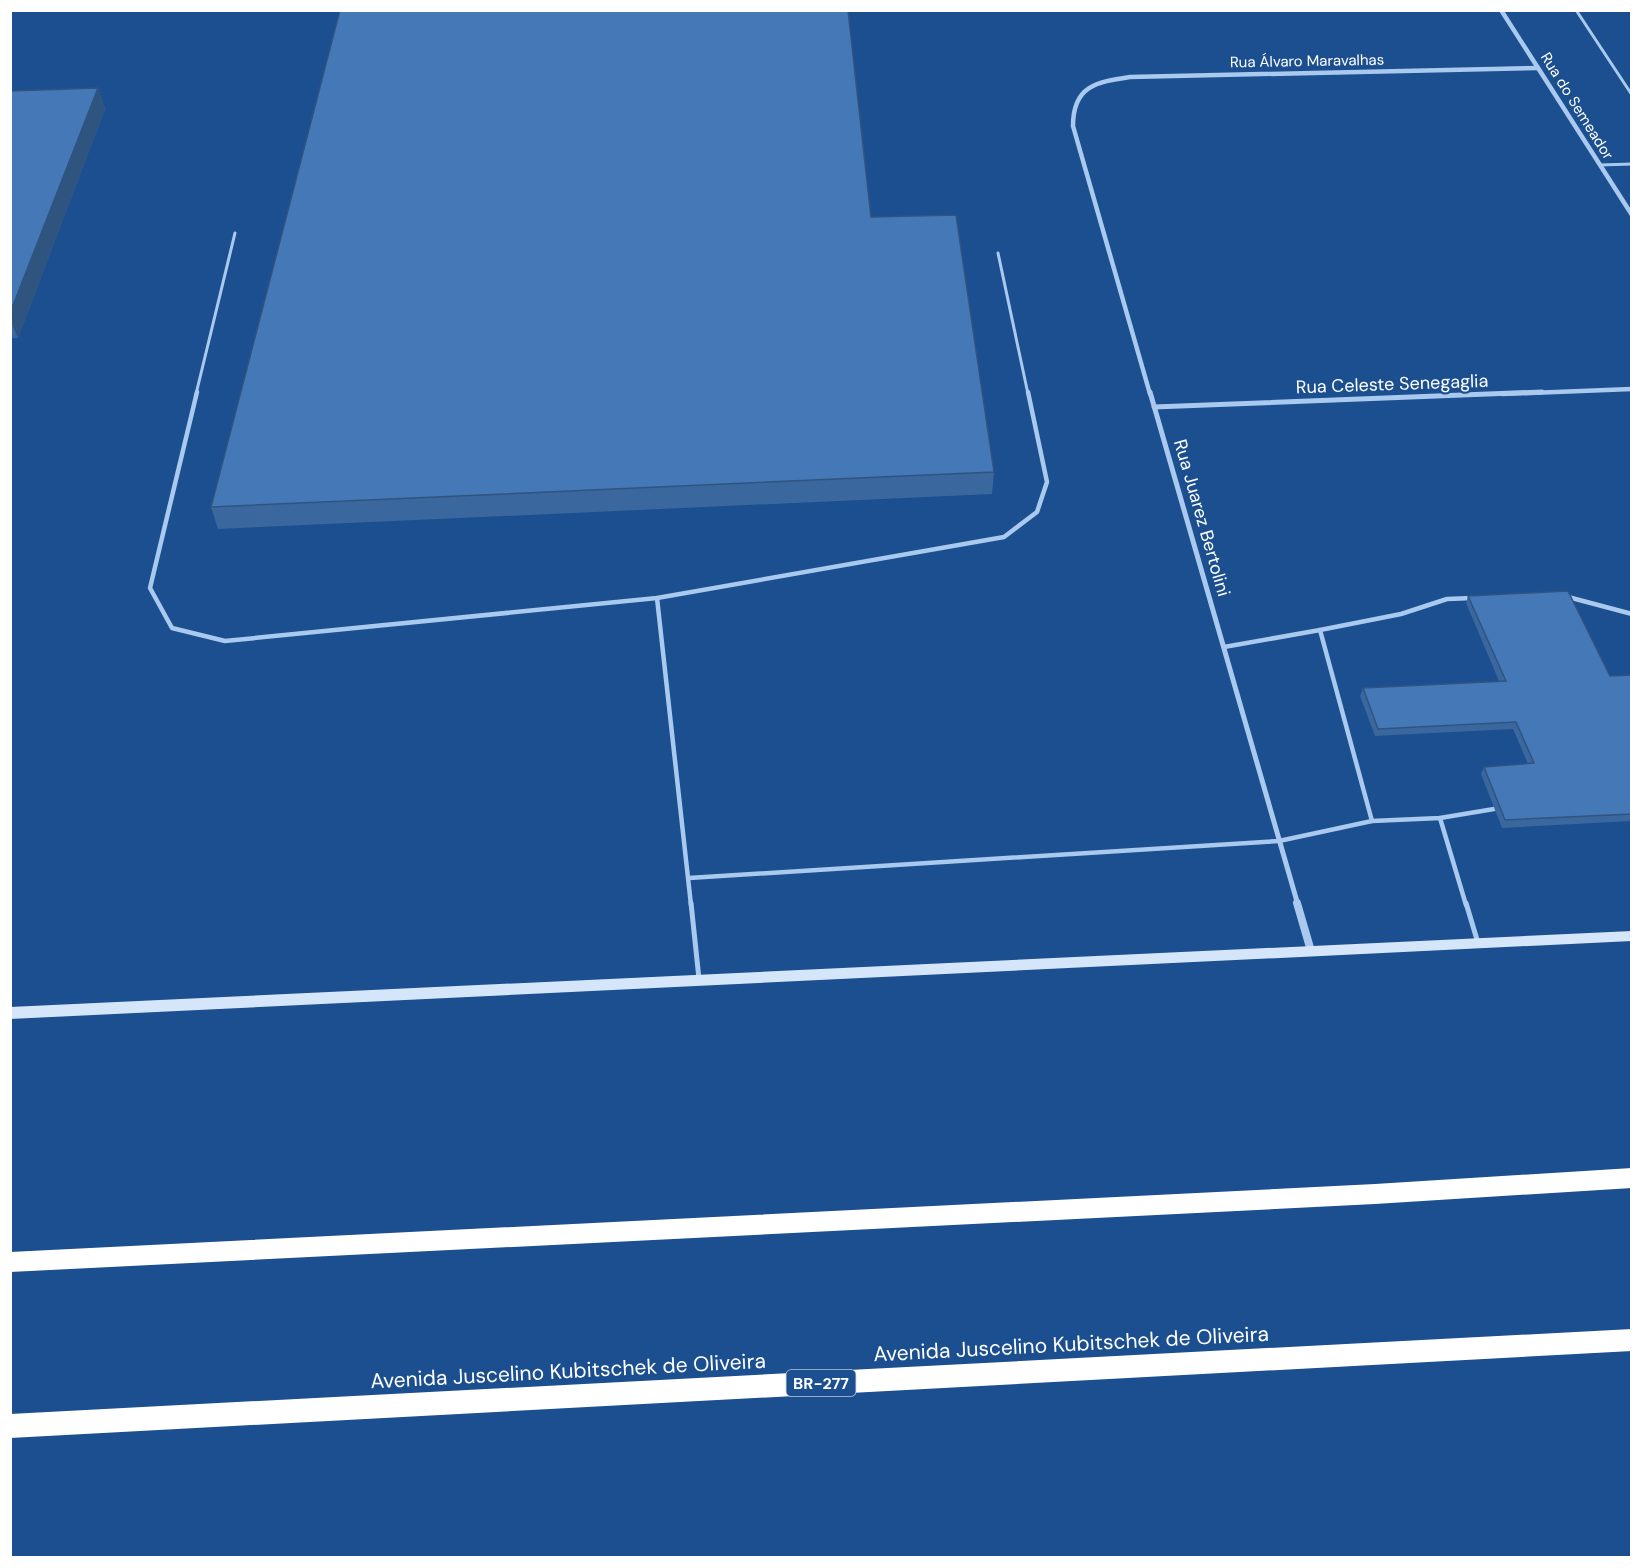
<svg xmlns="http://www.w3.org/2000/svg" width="1642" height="1568" font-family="'DM Sans',sans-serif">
<rect width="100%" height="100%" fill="#1b4f8f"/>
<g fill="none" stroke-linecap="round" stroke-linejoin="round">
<g stroke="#a9c9ee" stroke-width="3">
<polyline points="1576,10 1632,95"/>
<polyline points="1600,165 1632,164"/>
<polyline points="998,253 1028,394"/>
<polyline points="196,394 235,233"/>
</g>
<g stroke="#a9c9ee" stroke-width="4.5">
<polyline points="197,392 150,588 172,628 225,641 657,598 1004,537 1037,512 1047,482 1028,392"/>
<polyline points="1568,597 1632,614"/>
<polyline points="657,598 691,905"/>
<polyline points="1320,630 1401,614 1447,599 1473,598"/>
<polyline points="1224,647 1320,630 1372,821 1440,818 1494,809"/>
<polyline points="1440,818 1466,905"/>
<polyline points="689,878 1279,841 1372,821"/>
</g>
<g stroke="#a9c9ee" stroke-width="5">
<polyline points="691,903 699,979"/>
<polyline points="1466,903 1478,943"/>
</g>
<g stroke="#a9c9ee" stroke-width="4.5">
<polyline points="1501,10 1632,215"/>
<path d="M1150,394L1073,126C1073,86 1096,82 1130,77L1538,68"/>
<polyline points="1502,394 1632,389"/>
</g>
<g stroke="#a9c9ee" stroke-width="5">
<polyline points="1150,392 1298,905"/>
<polyline points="1154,407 1542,392"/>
</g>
<polyline stroke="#a9c9ee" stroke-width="8" points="1297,903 1311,951"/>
<polygon fill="#d6e6fa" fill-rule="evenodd" points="1632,931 1632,941 10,1019 10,1007"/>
<g fill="#fff" fill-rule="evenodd">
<polygon points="1632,1168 1632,1188 1375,1204 10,1272 10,1252 1375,1184"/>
<polygon points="1632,1329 1632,1351 10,1438 10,1414"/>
</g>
</g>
<g fill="#3a679d">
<polygon points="98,88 105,109 18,338 10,338 10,91"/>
<polygon points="871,217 994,472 992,494 218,529 211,507"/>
<polygon points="1468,596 1610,676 1632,675 1632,821 1502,828 1481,774 1484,767 1528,764 1513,729 1375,736 1360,696 1363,688 1499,681 1466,603"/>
</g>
<polygon fill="#305480" points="98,88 105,109 18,338 10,319 10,313"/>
<g fill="#4478b7" stroke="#305480" stroke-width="1.5">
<polygon points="340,10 848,10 871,217 956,215 994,472 211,507"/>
<polygon points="98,88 10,313 10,91"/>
<polygon points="1568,591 1610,676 1632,675 1632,814 1505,820 1484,767 1534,763 1516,722 1378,729 1363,688 1506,681 1468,596"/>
</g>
<g text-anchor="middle" stroke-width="4.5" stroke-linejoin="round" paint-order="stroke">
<g font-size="15" fill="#fff" stroke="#1b4f8f">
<text transform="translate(1307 61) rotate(-1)" y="5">Rua Álvaro Maravalhas</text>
<text transform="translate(1577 106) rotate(58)" y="5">Rua do Semeador</text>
</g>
<rect fill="#1b4f8f" stroke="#bbcadd" stroke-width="1.5" x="786.5" y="1370" width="69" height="26" rx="4.5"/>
<g font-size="16" font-weight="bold" fill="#fff">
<text x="821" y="1389">BR-277</text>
</g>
<g font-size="18" fill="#fff" stroke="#1b4f8f">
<text transform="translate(1392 384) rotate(-2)" y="6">Rua Celeste Senegaglia</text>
<text transform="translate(1202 518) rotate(74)" y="6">Rua Juarez Bertolini</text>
</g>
<g font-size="21" fill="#fff" stroke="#1b4f8f">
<text transform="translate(1071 1344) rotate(-3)" y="7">Avenida Juscelino Kubitschek de Oliveira</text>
<text transform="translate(568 1371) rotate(-3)" y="7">Avenida Juscelino Kubitschek de Oliveira</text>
</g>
</g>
<rect width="1642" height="1568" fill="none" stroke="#ffffff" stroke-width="24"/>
</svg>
